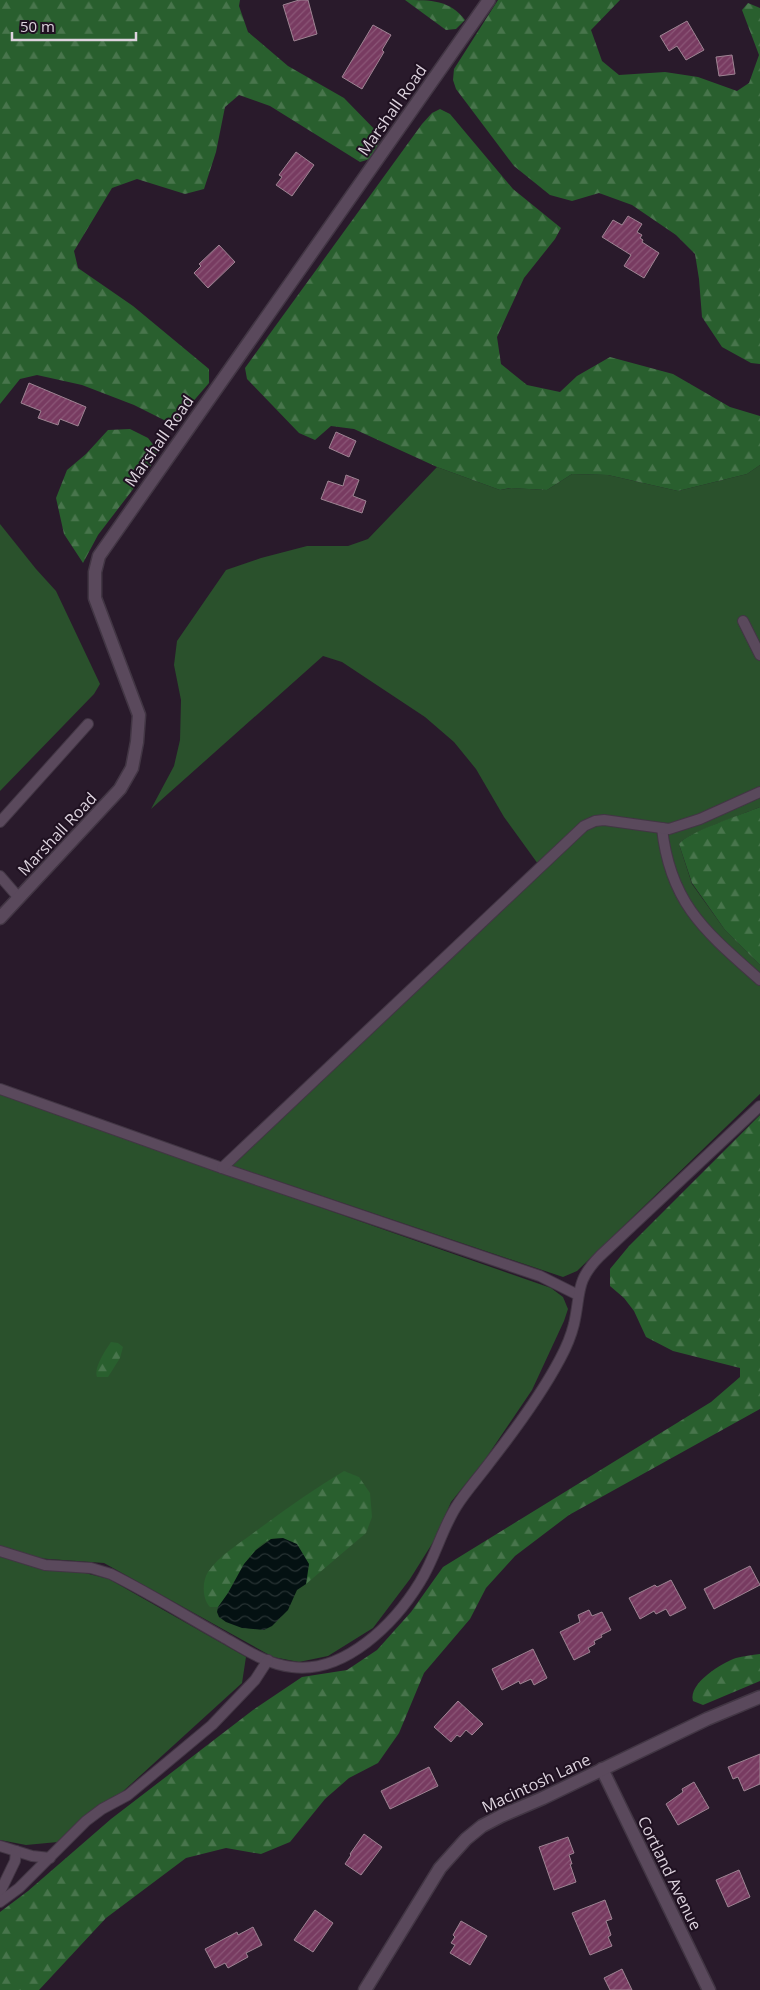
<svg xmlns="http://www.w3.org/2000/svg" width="760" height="1990" font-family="'Open Sans',sans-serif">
<defs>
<pattern id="forest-firs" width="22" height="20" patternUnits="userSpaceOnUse" patternTransform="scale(1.25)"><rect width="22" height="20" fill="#295f2e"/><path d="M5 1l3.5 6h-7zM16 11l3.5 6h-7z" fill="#48754c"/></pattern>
<pattern id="water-waves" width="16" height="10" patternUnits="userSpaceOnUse" patternTransform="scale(1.25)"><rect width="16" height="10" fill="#041112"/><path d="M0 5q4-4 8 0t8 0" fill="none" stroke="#283334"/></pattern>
<pattern id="building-hatch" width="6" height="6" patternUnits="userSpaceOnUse" patternTransform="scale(1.25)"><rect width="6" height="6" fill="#783b61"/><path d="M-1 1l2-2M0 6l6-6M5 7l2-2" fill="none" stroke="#8b5677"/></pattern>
</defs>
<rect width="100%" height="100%" fill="#291a2b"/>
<g fill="#2a512c">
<path d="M760,465V807C744,814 687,833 679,844L692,884L725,930L760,965V1094L577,1271L563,1277L227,1164L538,864L504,817L476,769L454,742L425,717L342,662L323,656L151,809L174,766L180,740L181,700L174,665L177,641L226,570L261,558L307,546H348L368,539L437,467L500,490L511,488L547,490L572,474L608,475L678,491L747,474Z"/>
<polygon points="0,524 36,569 56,591 100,684 94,694 0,791"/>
<polygon points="0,1089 219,1172 551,1288 563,1297 568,1309 564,1321 532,1390 484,1461 451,1502 435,1539 410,1579 373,1628 328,1656 299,1662 273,1657 104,1563 35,1558 0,1547"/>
<polygon points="0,1556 28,1565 81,1572 109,1579 246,1657 242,1683 119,1795 91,1811 58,1842 26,1845 0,1840"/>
</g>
<g fill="url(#forest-firs)">
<polygon points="0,0 240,0 239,6 248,32 288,66 344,98 382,137 370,159 360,162 270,106 239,95 225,107 216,152 204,189 185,194 137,179 112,188 74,251 78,268 133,306 209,369 209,383 178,419 166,421 134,405 82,385 37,375 20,379 0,404"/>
<path d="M405,0C431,0 450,0 465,20L456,29L446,30Z"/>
<polygon points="498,0 620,0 591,30 602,61 619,75 665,72 698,77 737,91 749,83 759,55 742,10 748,3 760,8 760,364 751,363 722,347 702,317 699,279 695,254 676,235 632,205 599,193 572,201 550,195 514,166 456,89 453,80 454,69"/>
<polygon points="440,109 450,114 513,189 561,228 555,239 524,278 497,337 501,364 527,385 560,392 577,376 610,357 673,374 730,407 760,416 760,465 747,474 678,491 608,475 572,474 547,490 510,488 500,490 437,467 354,429 331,426 315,440 299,433 247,379 245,368 422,124 432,113"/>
<polygon points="130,429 148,438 158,451 150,467 98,535 83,563 64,534 56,498 67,470 86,454 108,430"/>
<path d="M760,807V965L725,930L692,883L679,844C687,832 744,814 760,807Z"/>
<polygon points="760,1115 760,1409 569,1515 515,1556 486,1588 470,1619 424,1673 399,1733 378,1763 349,1778 325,1799 290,1842 261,1854 226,1848 186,1858 106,1918 39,1990 0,1990 0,1912 28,1891 111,1819 253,1710 302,1677 347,1670 377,1650 411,1612 443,1567 711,1402 740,1377 740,1368 673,1351 646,1337 634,1311 624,1298 610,1286 610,1269 629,1246"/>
<path d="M111,1342L118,1343L123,1347L120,1358L108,1377H97C94,1367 105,1351 111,1342Z"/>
<path d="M344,1471L359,1477L370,1493L372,1517L366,1533L306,1584L309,1564L283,1538C280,1538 274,1538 271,1539C248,1548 234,1584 222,1603L218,1607H210C202,1599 202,1581 208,1572C219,1556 237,1545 252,1534C282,1512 312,1490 344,1471Z"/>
<path d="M760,1654V1681L703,1705L693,1701C688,1683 722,1663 736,1658C743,1656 752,1655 760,1654Z"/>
</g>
<polygon fill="url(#water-waves)" points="283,1538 297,1544 309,1564 306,1584 297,1590 288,1610 272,1626 264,1630 242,1628 226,1622 219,1617 217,1612 218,1607 228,1593 244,1564 256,1550 271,1539"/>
<g fill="url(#building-hatch)" stroke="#9e8493">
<polygon points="299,0 308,0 317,34 294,41 283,5"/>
<polygon points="687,21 704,50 686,60 677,46 669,51 660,36"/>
<polygon points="373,25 391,35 382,50 384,52 362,89 342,77"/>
<polygon points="732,55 735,74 719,76 716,57"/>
<polygon points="296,152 314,165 292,196 276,185 282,177 279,175"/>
<polygon points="628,216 642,224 637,232 642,235 640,238 643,240 642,242 659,253 644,278 624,266 631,255 602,237 613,220 622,225"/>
<polygon points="219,245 235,262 208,288 194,273 201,266 199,264"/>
<polygon points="29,383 86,407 78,426 60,419 58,425 38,418 41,411 21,403"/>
<polygon points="336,432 356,441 349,457 329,448"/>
<polygon points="346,475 359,480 353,496 366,501 362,513 321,499 328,481 343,486"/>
<polygon points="750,1566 760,1585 714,1609 704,1589"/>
<polygon points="671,1580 686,1608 670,1616 666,1609 656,1614 654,1611 640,1619 629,1598 655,1585 657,1587"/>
<polygon points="589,1610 592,1616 602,1612 611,1630 601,1635 602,1637 594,1641 595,1644 588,1648 590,1652 574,1660 560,1632 580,1622 578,1615"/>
<polygon points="533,1649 547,1678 534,1685 531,1679 520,1684 519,1681 502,1690 492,1669"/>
<polygon points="458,1701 483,1724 472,1735 466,1730 460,1737 457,1735 451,1742 434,1727"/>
<polygon points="760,1754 760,1784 744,1791 738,1777 733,1779 728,1767"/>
<polygon points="429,1767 438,1786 390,1809 381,1791"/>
<polygon points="694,1782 709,1808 678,1825 666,1804 683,1792 682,1789"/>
<polygon points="364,1834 382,1847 361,1875 345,1864 351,1855 350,1854"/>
<polygon points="568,1837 574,1853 569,1855 572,1864 570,1864 576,1882 554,1890 539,1847"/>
<polygon points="739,1870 750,1897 728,1907 716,1880"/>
<polygon points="605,1900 612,1919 606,1921 611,1935 608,1937 612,1946 590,1955 572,1913"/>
<polygon points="315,1910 333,1923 313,1952 294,1940"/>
<polygon points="461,1921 487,1936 470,1965 450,1953 455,1945 451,1943 455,1937 453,1935"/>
<polygon points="253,1927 262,1945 246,1953 248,1957 228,1968 225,1963 215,1968 205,1949 237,1932 238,1935"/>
<polygon points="622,1969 632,1990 610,1990 604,1978"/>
</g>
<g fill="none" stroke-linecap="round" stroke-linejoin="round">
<g stroke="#423644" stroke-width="12">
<g id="lane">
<polyline points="743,621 760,655"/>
<polyline points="0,822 88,724"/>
<path d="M662,828C670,904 706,932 760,980"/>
<polyline points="0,876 19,898"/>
<polyline points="0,1089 222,1168 540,1276 578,1295"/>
<polyline points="222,1168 584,826 595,821 604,820 669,829 700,819 760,792"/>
<path d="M0,1551L45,1565L91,1568L111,1574C149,1593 186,1616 223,1637C244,1649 268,1665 292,1667C345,1674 395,1623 420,1582C435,1558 441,1531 456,1507C466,1491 479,1477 490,1462C515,1430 541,1395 560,1359C566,1348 571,1336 574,1324C581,1293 575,1281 600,1256L760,1106"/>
<polyline points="0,1846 32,1856 50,1858"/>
<polyline points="0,1892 15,1861 16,1851"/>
<polyline points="0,1902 19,1888 86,1821 102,1809 128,1795 212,1725 255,1680 268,1660"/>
</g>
</g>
<g stroke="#423644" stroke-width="15">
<g id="street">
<polyline points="0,918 120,789 132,768 137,742 139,715 95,598 95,572 99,556 489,0"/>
<polyline points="602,1769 709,1990"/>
<polyline points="365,1990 440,1868 466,1839 482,1826 501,1816 543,1798 707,1719 760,1697"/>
</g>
</g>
<use href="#lane" stroke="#5a495c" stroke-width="10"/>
<use href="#street" stroke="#5a495c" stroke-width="12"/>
</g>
<g text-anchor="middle" stroke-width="4" stroke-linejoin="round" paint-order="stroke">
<g font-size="16" fill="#ddd3de" stroke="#1f1121">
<text transform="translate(392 110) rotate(-55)" y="6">Marshall Road</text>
<text transform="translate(159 441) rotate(-55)" y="6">Marshall Road</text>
<text transform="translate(57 834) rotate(-47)" y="6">Marshall Road</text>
<text transform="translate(536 1783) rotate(-25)" y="6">Macintosh Lane</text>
<text transform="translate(670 1873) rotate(64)" y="6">Cortland Avenue</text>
</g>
</g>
<path d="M12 32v8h124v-8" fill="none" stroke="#ddd3de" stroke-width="2.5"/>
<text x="20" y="32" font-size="15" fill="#ddd3de" stroke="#1f1121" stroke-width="4" paint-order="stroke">50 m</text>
</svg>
